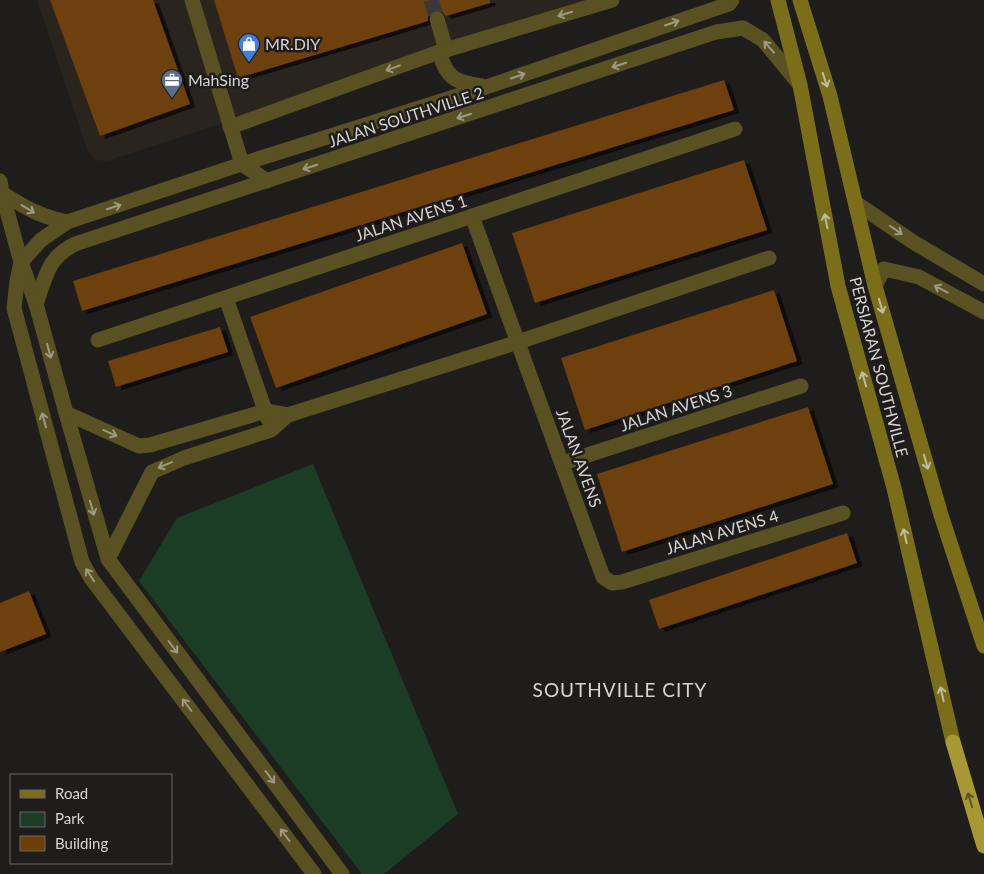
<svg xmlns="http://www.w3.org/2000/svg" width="984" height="874" font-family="Lato,sans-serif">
<defs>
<filter id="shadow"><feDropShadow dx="5.5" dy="3" stdDeviation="0" flood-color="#0009"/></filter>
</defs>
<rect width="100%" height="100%" fill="#1f1d1c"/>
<polygon fill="#29241d" points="37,0 594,0 437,46 220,124 107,161 95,160 87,149"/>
<polygon fill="#1b3d25" points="313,464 458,814 384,874 362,874 139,581 177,518"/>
<g fill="#6d3f07" filter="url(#shadow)">
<polygon points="50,0 153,0 190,104 100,136"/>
<polygon points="214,0 490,0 490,3 446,16 440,10 434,10 428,16 428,21 238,78"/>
<polygon points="724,80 734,110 82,311 73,281"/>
<polygon points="744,160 767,230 535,303 512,233"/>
<polygon points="462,243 487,314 276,388 250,317"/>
<polygon points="774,290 797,361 585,430 561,358"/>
<polygon points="220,327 228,352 116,387 108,361"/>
<polygon points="808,407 833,484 622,552 597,474"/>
<polygon points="847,533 857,563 659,629 649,600"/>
<polygon points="29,591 46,634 0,652 0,603"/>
</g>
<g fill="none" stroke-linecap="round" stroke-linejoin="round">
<polyline stroke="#3a3938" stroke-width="15" stroke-dasharray="15 8" stroke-linecap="butt" points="431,0 437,19"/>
<g stroke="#595122" stroke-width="15">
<polyline points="192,0 242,164 267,181"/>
<polyline points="437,19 446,50"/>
<path d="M439,52C447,79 455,82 482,86"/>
<polyline points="230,127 439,52 612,0"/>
<path d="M0,181L2,193C26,208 39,216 67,222"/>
<polyline points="2,193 21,262 36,304 66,413 108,559 342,874"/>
<polyline points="856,203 913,242 984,284"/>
<polyline points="472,216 603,577 612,583 622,582 843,513"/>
<polyline points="875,286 884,269 919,277 984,312"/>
<polyline points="226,298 268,419"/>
<path d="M36,304C46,277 47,258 75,244L716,32L743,28L763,40L800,85"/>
<polyline points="98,340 735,129"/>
<polyline points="66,413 139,446 150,445 266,411 288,415 271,430 184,458 152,472 108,559"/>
<polyline points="288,415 518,342 769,258"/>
<polyline points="563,463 801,386"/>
<polyline points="314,874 91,578 82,562 14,308 17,281 21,262 41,240 67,222 242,164 486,87 729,4 732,0"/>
</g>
<g stroke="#7a6e18" stroke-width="15">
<polyline points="778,0 800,85 838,286 894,488 953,742"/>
<polyline points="800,0 830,96 875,286 941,515 984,646"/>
</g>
<polyline stroke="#a79834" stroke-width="15" points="953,742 984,846"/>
</g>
<defs><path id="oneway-shaft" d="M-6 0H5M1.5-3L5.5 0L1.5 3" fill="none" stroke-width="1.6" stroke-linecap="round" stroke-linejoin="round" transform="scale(1.25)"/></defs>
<g stroke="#9e9a84">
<use href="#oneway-shaft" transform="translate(565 14) rotate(163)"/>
<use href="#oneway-shaft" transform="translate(672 23) rotate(-19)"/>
<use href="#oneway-shaft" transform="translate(769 47) rotate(-131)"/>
<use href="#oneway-shaft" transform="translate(619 65) rotate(162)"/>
<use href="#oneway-shaft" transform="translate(393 68) rotate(160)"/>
<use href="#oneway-shaft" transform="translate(518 76) rotate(-19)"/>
<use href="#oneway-shaft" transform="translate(464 116) rotate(162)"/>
<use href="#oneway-shaft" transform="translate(310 167) rotate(162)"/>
<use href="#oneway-shaft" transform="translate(114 207) rotate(-18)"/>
<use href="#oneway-shaft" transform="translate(28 209) rotate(31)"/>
<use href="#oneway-shaft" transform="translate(896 230) rotate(35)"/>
<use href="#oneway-shaft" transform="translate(941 289) rotate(-152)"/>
<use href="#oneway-shaft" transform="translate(49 351) rotate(75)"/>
<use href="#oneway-shaft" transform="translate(44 420) rotate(-105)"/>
<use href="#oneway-shaft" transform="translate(110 433) rotate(24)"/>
<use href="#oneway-shaft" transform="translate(165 465) rotate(157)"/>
<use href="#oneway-shaft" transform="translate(92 508) rotate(74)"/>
<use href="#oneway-shaft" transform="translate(90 575) rotate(-123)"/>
<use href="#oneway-shaft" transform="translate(173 647) rotate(53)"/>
<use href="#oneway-shaft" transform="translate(187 705) rotate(-127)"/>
<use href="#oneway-shaft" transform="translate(270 777) rotate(53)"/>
<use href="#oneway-shaft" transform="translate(285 835) rotate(-127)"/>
</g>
<g stroke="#bfbba5">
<use href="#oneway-shaft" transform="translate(825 80) rotate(72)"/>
<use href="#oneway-shaft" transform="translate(826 221) rotate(-101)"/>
<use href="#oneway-shaft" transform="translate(881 306) rotate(74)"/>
<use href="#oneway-shaft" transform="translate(864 379) rotate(-106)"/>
<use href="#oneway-shaft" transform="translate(926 462) rotate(74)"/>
<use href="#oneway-shaft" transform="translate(905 536) rotate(-103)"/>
<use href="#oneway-shaft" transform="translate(942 694) rotate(-103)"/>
</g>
<use stroke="#5c5427" href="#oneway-shaft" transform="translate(970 800) rotate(-107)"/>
<defs>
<g id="shop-pin" transform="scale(1.125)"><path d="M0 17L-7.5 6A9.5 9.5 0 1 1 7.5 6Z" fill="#3f7fe0" stroke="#1f1d1c"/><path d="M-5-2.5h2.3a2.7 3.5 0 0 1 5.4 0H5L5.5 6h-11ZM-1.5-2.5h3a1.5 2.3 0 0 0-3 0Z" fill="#fff"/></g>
<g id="office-pin" transform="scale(1.125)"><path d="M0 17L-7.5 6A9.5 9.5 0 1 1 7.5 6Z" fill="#5c6f8a" stroke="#1f1d1c"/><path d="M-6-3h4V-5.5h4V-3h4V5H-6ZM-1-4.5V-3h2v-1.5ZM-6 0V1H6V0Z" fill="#fff"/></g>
</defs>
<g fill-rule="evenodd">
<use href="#shop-pin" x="249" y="44"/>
<use href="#office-pin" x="172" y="80"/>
</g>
<g text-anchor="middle" stroke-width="5" stroke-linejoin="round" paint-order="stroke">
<g font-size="16" fill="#d6d5d4" stroke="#1f1d1c" text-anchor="start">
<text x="265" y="50">MR.DIY</text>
<text x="188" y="86">MahSing</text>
</g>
<g font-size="16" fill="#d6d5d4" stroke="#1f1d1c">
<text transform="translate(406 117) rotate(-18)" y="6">JALAN SOUTHVILLE 2</text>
<text transform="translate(411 218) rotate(-18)" y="6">JALAN AVENS 1</text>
<text transform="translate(879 367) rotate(75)" y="6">PERSIARAN SOUTHVILLE</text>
<text transform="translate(676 408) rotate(-18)" y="6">JALAN AVENS 3</text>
<text transform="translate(579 458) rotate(70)" y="6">JALAN AVENS</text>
<text transform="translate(722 532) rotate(-17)" y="6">JALAN AVENS 4</text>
</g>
<g font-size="19" letter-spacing="1" fill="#d6d5d4" stroke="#1f1d1c">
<text x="620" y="697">SOUTHVILLE CITY</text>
</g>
</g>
<rect x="10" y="774" width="162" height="90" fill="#1f1d1c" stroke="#686766"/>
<rect x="20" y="790" width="25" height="8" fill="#7a6e18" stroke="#686766"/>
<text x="55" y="799" font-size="15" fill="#d6d5d4">Road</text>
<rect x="20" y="812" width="25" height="15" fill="#1b3d25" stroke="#686766"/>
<text x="55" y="824" font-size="15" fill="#d6d5d4">Park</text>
<rect x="20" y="836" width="25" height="15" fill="#6d3f07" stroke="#686766"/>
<text x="55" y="849" font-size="15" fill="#d6d5d4">Building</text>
</svg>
